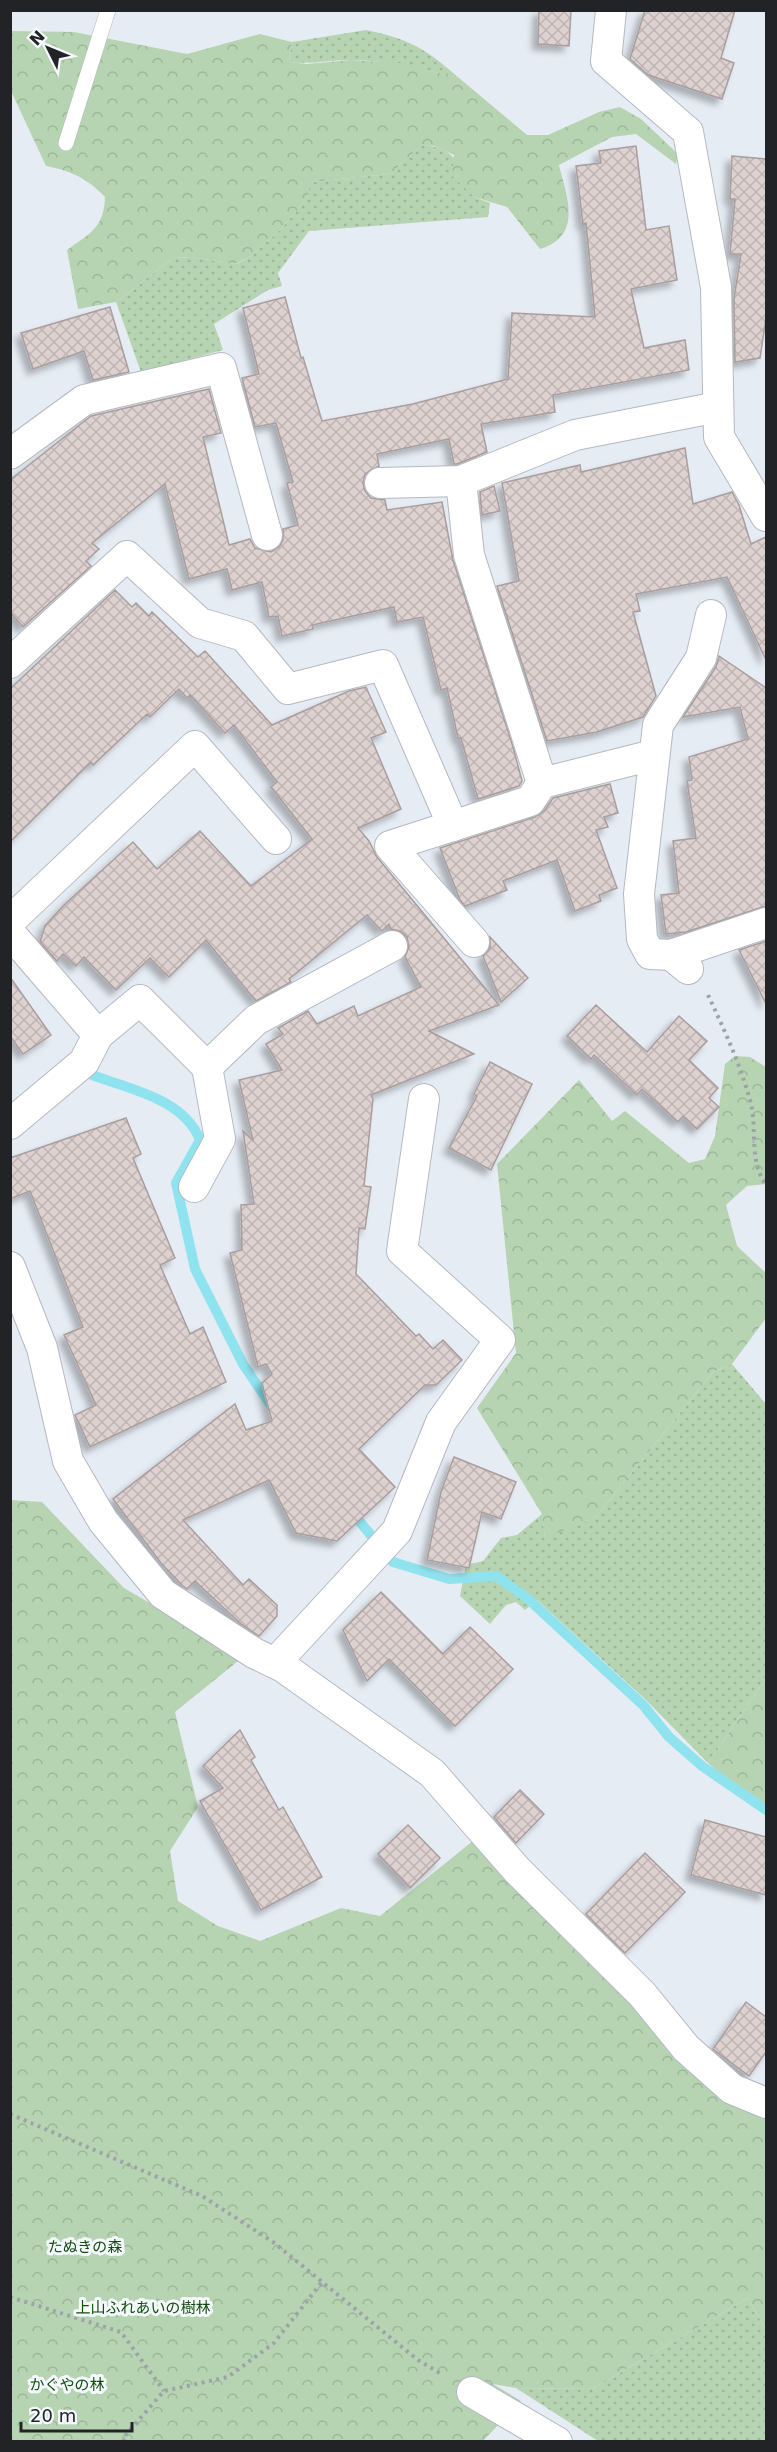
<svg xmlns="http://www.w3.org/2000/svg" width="777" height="2452" font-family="'DejaVu Sans','Noto Sans JP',sans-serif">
<defs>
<pattern id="grass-dots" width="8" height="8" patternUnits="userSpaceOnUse" patternTransform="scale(1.5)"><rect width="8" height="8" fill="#b6d4b2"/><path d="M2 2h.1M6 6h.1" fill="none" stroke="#9cb699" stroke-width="1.8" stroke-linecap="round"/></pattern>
<pattern id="forest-crowns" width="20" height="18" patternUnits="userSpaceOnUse" patternTransform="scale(1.5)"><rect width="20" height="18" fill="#b6d4b2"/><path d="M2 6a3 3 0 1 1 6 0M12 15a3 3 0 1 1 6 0" fill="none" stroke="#9cb699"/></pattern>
<pattern id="building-cross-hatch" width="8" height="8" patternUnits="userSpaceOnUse" patternTransform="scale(1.5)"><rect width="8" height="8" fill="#ded2d1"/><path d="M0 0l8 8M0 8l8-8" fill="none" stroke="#beb4b3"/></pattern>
<filter id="shadow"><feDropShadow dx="-5.5" dy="5.5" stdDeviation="3" flood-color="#0004"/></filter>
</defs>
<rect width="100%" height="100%" fill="#e6ecf4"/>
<g fill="url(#grass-dots)">
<path d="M366,30C410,39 426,49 459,78C424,69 390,61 354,60C332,59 311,65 289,62L292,42Z"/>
<path d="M422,145C458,147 461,169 474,197L490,203L488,217L309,231L278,273L282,286L268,290L214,324L223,350L141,372L116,302L173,258L191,257L236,264L251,256L280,230L307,199L310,182L390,174Z"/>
<polygon points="732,1364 766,1404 766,1678 708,1763 646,1700 537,1600 525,1610 516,1602 506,1605 490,1624 460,1596 466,1565 483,1561 501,1538 517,1535 542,1514 545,1537 596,1517 713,1372"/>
<polygon points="748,2298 766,2330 766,2441 598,2441 516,2388 592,2389"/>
</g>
<g fill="url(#forest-crowns)">
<path d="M13,31L74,32L187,54L260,34L292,42L289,62L307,64L351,60L400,63L459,78L527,135H548L599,112L620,107L641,119L678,154L676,164L636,134L612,137L559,165C567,197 583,236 540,249L507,207L474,197L452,176L454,155L434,146L422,145L390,174L311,182L307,199L280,230L251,256L235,264L191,257L173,258L116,302L78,309L67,250C90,233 104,228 105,197C87,178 71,171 46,166L11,91L10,32Z"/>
<polygon points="735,1056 750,1057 766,1067 766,1184 747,1186 726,1205 737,1246 766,1273 766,1318 732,1364 713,1372 596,1517 545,1538 542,1514 477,1408 516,1353 497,1164 579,1080 612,1121 625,1111 689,1163 705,1159 715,1136 725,1064"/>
<polygon points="11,1500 42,1502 124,1588 243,1657 175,1712 198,1807 170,1851 178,1901 218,1926 260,1941 341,1908 380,1916 479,1836 680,2031 766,2093 766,2330 748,2298 592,2389 516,2388 493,2384 521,2401 483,2441 11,2442"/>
<polygon points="766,1678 766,1814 708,1763"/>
</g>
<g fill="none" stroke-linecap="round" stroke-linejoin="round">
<g stroke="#8fe3ef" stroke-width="10">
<path d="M92,1075C130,1089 184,1099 200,1140L176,1183L195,1269L243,1364L274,1410"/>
<polyline points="351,1511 393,1562 449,1579 496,1576 527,1598 643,1705 669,1737 702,1766 766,1810"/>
</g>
</g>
<g fill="url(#building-cross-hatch)" stroke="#a99e9d" stroke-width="1.5" filter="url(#shadow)">
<polygon points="539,10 571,10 569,46 538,44"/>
<polygon points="645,10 735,10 721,58 734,63 722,99 648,75 630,59"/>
<polygon points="636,146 646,230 669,226 677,280 631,289 644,348 685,340 689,370 553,395 555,412 481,424 487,452 457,464 454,464 449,439 377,454 379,466 365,474 363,483 365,491 371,498 385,500 387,510 442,502 453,560 513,747 522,781 519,786 478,799 461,738 458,738 447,688 441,690 423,617 397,622 394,607 312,625 313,629 282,636 278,616 269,617 262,582 232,590 227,569 189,579 165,484 92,543 99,549 86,561 91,566 23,627 10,612 10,480 91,416 209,389 221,433 203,437 229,545 250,539 255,548 271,552 279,547 283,540 283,529 298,525 287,483 293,482 276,423 255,427 242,378 259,374 243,308 285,297 301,358 303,357 322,421 413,404 508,379 512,313 595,317 586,223 583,224 576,166 601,163 599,151"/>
<polygon points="732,156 766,159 766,318 760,358 735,362 734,299 741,254 730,254 735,199 730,199"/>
<polygon points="110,307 129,372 93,380 84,351 33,369 21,333"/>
<polygon points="685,448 693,504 732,492 739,505 751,544 766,537 766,660 727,577 636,594 640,611 633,612 656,696 643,717 597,732 547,741 497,586 519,581 502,483 580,465 581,472"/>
<polygon points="494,486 500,511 482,515 480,492"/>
<polygon points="115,590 132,607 136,603 149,616 152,612 198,657 205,651 272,725 349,691 366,687 386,732 371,738 401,809 358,828 369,841 377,857 499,1005 429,1031 474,1054 371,1095 373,1099 364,1186 371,1187 365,1229 359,1228 356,1274 416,1336 419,1334 433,1349 443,1340 462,1360 436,1385 425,1385 359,1449 395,1487 337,1541 296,1533 269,1480 183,1520 243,1585 249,1579 277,1605 277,1616 259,1636 241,1624 195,1581 187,1589 183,1586 161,1563 113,1499 235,1404 246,1430 272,1421 262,1383 272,1374 266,1364 258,1367 230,1253 242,1250 241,1205 254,1204 243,1131 253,1140 239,1080 282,1070 266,1044 283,1034 278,1028 308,1011 317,1024 354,1006 358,1016 421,987 405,957 409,947 407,937 400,931 391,929 389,924 382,931 367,915 289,979 291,982 256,1001 206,940 169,977 150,958 116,990 84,957 76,966 63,954 57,961 40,942 45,926 64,905 133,842 157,869 200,831 251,886 312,839 271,787 277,782 234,725 225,733 190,695 187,698 179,689 150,717 147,714 93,765 91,762 10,842 10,689"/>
<polygon points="719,656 766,688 766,906 686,932 666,934 661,895 679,893 673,841 696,838 687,781 692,780 689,757 748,739 740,707 683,717 716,667"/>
<polygon points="610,784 618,813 604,817 608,827 596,830 617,888 599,895 601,901 575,911 557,860 503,881 507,890 465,906 460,900 440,848 535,817 544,811 553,798"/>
<polygon points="490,937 528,978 501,1002 483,956 490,948"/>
<polygon points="766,941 766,1004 739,950"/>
<polygon points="10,977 51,1035 23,1054 10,1036"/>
<polygon points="596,1005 647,1052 679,1016 707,1041 689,1060 718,1088 709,1098 719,1107 697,1129 683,1116 678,1122 642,1089 637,1095 594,1055 591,1059 567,1036"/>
<polygon points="490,1062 532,1084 491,1170 449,1148 477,1096 474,1094"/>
<polygon points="126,1118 141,1154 133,1158 175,1258 160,1265 190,1334 203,1327 226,1382 90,1447 75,1415 96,1405 64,1335 83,1327 30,1191 10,1199 10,1158"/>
<polygon points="454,1457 516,1482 501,1519 482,1512 469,1568 427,1560 441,1492"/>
<polygon points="381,1592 443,1654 470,1627 513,1669 455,1726 389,1659 367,1681 343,1630"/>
<polygon points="240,1730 255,1757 251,1760 279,1810 283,1807 322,1877 261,1910 200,1801 223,1788 203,1766"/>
<polygon points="520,1790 544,1814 516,1843 494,1817"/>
<polygon points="705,1820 766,1837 766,1895 691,1875"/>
<polygon points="408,1825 440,1858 410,1888 378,1854"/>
<polygon points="645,1853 685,1892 625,1953 586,1914"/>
<polygon points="746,2002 766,2017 766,2052 749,2076 713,2049"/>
</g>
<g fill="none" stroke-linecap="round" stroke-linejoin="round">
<g stroke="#b4b9c1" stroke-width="16">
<polyline id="service" points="66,143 108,10"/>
</g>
<g stroke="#b4b9c1" stroke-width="32">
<g id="minor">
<polyline points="611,10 606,61 688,132 716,287 719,437 766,516"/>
<polyline points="10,454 84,400 221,368 267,535"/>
<polyline points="461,481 469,555 542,783 653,755"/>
<polyline points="380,483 461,481 575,435 718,407"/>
<polyline points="10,663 127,556 200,623 244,636 288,689 383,665 453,826"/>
<polyline points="10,921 195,746 276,839"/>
<polyline points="10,933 98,1035 84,1062 10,1124"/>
<polyline points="474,942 390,846 530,801 542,783"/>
<polyline points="671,955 650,954 642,939 639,894 658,725 701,658 711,615"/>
<polyline points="688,969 671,955 766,923"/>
<polyline points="98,1035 140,1000 207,1067 220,1139 194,1187"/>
<polyline points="207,1067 256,1020 392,946"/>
<polyline points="10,1267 42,1348 68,1461 103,1521 163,1594 254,1653 283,1667 432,1773 517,1870 642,1994 686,2048 732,2089 766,2103"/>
<polyline points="276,1662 397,1531 441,1422 500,1340 402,1251 424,1099"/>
<polyline points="472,2392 557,2442"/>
</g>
</g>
<g stroke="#9ea3a9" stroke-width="4" stroke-dasharray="3 4.5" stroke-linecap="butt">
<path d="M708,995C724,1029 740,1064 750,1100C758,1128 748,1160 766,1185"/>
<polyline points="10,2114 202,2196 273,2242 418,2360 443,2375"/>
<polyline points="10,2297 121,2332 164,2391"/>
<polyline points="124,2442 123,2438 164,2391 228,2377 274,2343 322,2282"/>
</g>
<use href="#service" stroke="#fff" stroke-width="15"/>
<use href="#minor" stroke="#fff" stroke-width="30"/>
</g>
<g text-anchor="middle" stroke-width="6" stroke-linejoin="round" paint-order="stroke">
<g font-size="15" fill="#104d0b" stroke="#f5f9fe">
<text x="85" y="2252">たぬきの森</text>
<text x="143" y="2313">上山ふれあいの樹林</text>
<text x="67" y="2390">かぐやの林</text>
</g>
</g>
<rect width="777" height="2452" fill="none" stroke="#212326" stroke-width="24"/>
<g transform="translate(48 48) rotate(313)" stroke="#f5f9fe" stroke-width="4.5" paint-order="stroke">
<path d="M0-4.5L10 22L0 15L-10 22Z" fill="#212326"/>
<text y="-9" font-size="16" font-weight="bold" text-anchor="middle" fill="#212326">N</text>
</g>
<path d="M21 2422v9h111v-9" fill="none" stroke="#212326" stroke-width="3"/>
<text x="30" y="2422" font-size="18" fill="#212326" stroke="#f5f9fe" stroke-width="4.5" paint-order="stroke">20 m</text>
</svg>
